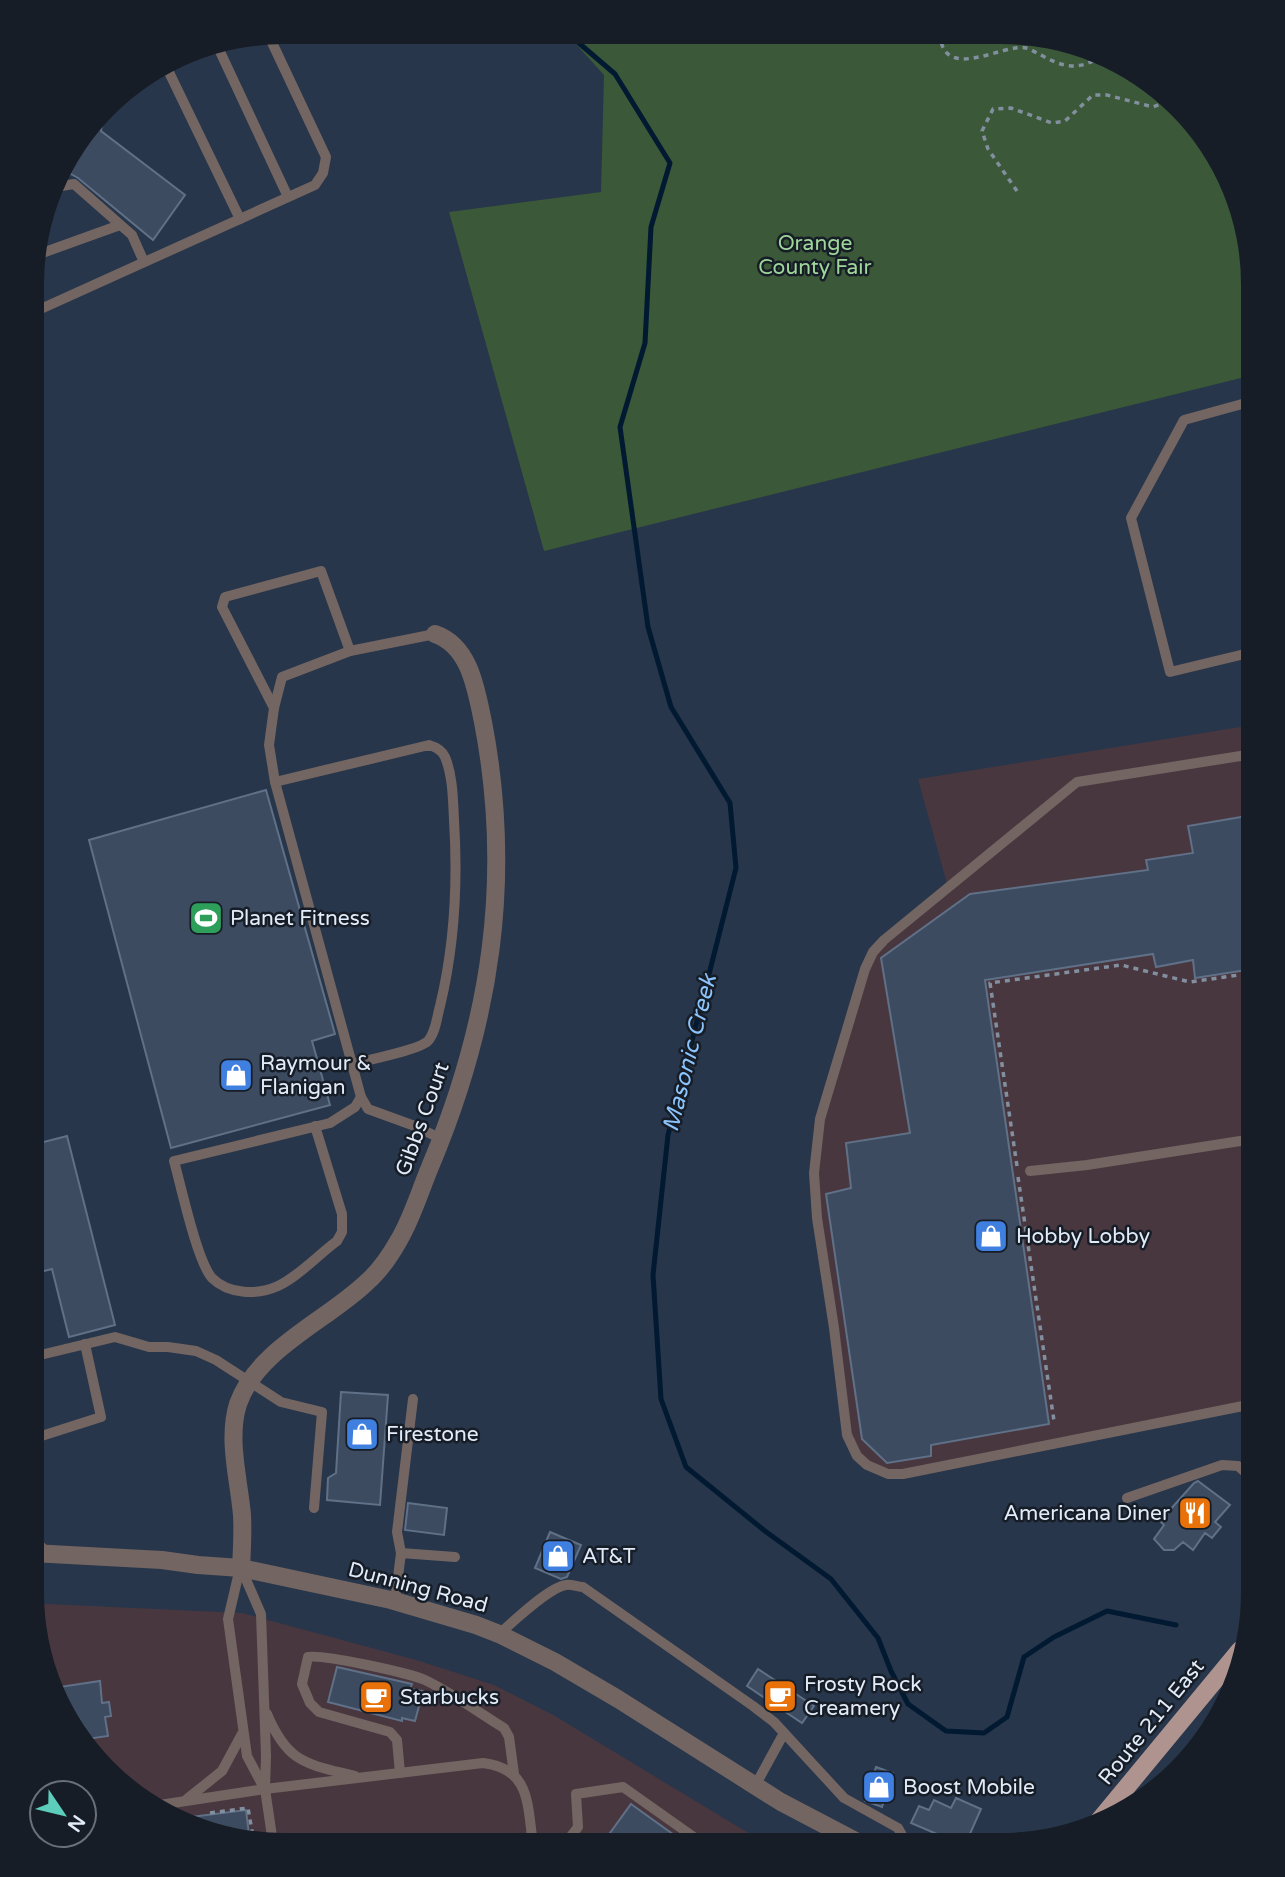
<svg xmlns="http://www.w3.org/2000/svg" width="1285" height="1877" font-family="'Varela Round',sans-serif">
<rect width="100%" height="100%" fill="#27364a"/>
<g fill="#493740">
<polygon points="1253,725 1253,1404 888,1474 857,1456 845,1414 817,1218 820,1119 873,952 948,887 918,779"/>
<polygon points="48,1604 242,1613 416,1660 494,1685 555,1716 768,1845 251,1843 143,1803 57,1705 34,1605"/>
</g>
<polygon fill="#3b5839" points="565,32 1035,34 1155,83 1228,172 1253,283 1253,375 544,551 449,212 601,192 604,75"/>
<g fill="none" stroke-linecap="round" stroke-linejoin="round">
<polyline stroke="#011a31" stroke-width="5" points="566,32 615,74 670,163 651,227 645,343 620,427 648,627 671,707 730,803 736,868 668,1135 653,1275 661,1399 686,1467 765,1531 831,1579 878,1638 891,1671 908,1704 946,1731 984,1733 1007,1717 1024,1657 1054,1637 1107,1611 1176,1625"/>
</g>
<g fill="#3c4b60" stroke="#5f7087" stroke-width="2">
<polygon points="104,110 101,131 185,195 153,240 78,178 71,174 58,179 65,158"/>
<polygon points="266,790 335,1034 312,1041 330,1105 171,1148 89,840"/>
<polygon points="1253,815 1253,969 1195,978 1193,960 1156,967 1153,954 985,980 1049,1424 931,1445 931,1456 887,1463 862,1439 826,1194 851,1188 846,1143 910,1133 881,958 970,894 1148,870 1146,860 1193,853 1188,826"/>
<polygon points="67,1136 115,1325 69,1337 52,1269 32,1274 32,1218 41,1215 32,1182 32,1145"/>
<polygon points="341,1392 388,1395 380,1505 327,1500 328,1478 336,1473"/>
<polygon points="1198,1481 1230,1505 1215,1522 1221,1527 1212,1538 1205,1533 1193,1550 1183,1542 1174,1550 1164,1550 1154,1539 1164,1525 1160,1521 1194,1483"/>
<polygon points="408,1503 447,1508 444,1535 405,1530"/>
<polygon points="550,1532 581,1545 567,1577 561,1579 535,1568"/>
<polygon points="337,1667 412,1684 410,1689 423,1691 415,1721 402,1718 402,1721 328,1702"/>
<polygon points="758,1669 814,1706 802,1723 747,1686"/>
<polygon points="100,1681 102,1703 109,1702 111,1716 105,1717 108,1736 87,1739 57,1705 53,1688"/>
<polygon points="876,1767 893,1773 882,1807 865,1801"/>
<polygon points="956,1798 981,1809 965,1845 955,1845 942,1840 944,1837 911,1823 919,1806 929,1810 934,1800 951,1808"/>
<polygon points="631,1804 688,1845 602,1844"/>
<polygon points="246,1810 250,1843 183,1818"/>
</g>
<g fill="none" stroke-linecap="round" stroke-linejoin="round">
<g stroke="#828f9f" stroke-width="3.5" stroke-dasharray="5 5" stroke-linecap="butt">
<path d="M940,33C942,84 1003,43 1026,48C1031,49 1036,53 1041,55C1060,66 1077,71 1096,59"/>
<polyline points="1017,191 988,149 982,131 993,109 1011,108 1052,123 1065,121 1093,95 1107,95 1153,107 1169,101"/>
<polyline points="1017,1166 990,983 1121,965 1190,982 1253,973"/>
<polyline points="1018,1177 1054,1421"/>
<polyline points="210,1813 248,1808 254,1843"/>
</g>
<g stroke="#736562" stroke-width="10">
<polyline points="216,43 288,197"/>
<polyline points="166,66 240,219"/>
<polyline points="55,187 74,184 132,235 144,262"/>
<polyline points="34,256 120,225"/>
<polyline points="34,312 315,185 323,173 326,157 268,34"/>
<polyline points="435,634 350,651 321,571 225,597 222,607 274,708 269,745 275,782 361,1097 368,1109 412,1125 442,1139"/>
<polyline points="1253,652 1170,672 1131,518 1184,420 1253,401"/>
<polyline points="274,708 282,677 350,651"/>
<path d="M275,782L429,745C436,747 442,750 445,757C453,776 453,801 454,820C458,884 455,944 440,1006C437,1016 436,1032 428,1041C419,1050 367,1060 352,1064"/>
<path d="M315,1126L342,1214V1232L337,1241C318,1255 299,1276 278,1286C258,1295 229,1295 212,1278C197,1261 181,1186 174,1161L330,1123L355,1107L361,1097"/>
<polyline points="1030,1171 1087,1165 1253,1139"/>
<polyline points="32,1357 115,1337 149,1347 168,1347 196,1351 216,1360 281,1402 322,1412 314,1508"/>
<polyline points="1253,1404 903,1474 888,1474 867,1465 857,1456 847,1435 834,1328 817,1218 814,1173 820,1119 865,969 873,952 884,940 1077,782 1253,754"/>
<polyline points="32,1439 101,1417 85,1344"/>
<polyline points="1127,1498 1222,1465 1238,1466 1253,1479"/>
<polyline points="32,1537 47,1553"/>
<polyline points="401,1553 397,1532 413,1399"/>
<polyline points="240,1568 228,1619 247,1756 264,1788"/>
<polyline points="241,1568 261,1614 266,1756 265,1789 273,1843"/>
<polyline points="395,1601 401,1553 455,1557"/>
<path d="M499,1634C513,1622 549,1587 566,1585C571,1584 578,1587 583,1587L753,1706L774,1722L844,1798L898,1828L903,1837L901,1845"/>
<path d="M267,1714C288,1764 307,1764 355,1776"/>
<path d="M400,1773L397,1740L390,1732L319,1712L310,1703L302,1684L308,1657C323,1654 409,1673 425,1680C452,1693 478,1712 504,1728L509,1737L514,1774"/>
<polyline points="755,1786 784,1733"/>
<polyline points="187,1799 222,1771 242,1734"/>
<path d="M153,1806L265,1789L483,1763C531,1769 527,1804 533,1844"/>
<polyline points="565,1844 578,1827 576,1794 623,1787 705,1845"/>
</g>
<path stroke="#736562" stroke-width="18" d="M241,1568C242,1550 243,1532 242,1515C239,1480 227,1439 238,1404C257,1349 328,1320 367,1282C381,1270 390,1256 399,1240C412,1218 420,1191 430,1167C491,1022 513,878 483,722C476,689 470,646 435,634"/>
<polyline stroke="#736562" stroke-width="18" points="32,1553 162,1560 198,1565 241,1568 391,1600 476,1625 499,1634 555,1662 618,1699 781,1802 863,1845"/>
<polyline stroke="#af938e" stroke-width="18" points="1097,1823 1240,1650"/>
</g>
<defs>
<g id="stadium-square" transform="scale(1.75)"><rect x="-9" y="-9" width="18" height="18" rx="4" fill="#2e9e5b" stroke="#171d27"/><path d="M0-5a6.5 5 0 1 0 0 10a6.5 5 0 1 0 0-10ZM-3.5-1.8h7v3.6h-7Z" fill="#fff"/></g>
<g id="shop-square" transform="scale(1.75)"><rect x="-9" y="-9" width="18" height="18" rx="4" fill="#3f7fe0" stroke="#171d27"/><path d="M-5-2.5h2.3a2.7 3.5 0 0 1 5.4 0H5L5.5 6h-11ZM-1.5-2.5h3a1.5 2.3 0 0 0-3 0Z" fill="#fff"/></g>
<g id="restaurant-square" transform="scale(1.75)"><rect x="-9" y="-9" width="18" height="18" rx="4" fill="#e8710a" stroke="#171d27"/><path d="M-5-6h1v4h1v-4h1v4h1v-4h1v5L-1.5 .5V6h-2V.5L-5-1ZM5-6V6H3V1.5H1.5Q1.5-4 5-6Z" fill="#fff"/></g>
<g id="cafe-square" transform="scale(1.75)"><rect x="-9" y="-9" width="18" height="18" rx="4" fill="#e8710a" stroke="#171d27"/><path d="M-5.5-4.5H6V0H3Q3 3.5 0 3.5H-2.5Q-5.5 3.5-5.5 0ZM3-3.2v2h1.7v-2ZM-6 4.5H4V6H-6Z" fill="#fff"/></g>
</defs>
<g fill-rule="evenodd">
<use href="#stadium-square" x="206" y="918"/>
<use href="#shop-square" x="236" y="1075"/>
<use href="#shop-square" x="991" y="1236"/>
<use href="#shop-square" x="362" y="1434"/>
<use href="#restaurant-square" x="1195" y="1513"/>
<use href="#shop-square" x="558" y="1556"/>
<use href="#cafe-square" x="780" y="1696"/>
<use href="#cafe-square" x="376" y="1697"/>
<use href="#shop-square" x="879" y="1787"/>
</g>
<g text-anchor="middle" stroke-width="5" stroke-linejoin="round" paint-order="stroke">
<g font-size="21" fill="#9fd69a" stroke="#171d27">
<text x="815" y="250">Orange<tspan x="815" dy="24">County Fair</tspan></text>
</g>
<g font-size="21" fill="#e2ecf9" stroke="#171d27" text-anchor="start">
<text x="230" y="925">Planet Fitness</text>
<text x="260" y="1070">Raymour &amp;<tspan x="260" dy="24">Flanigan</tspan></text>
<text x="1016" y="1243">Hobby Lobby</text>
<text x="386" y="1441">Firestone</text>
<text x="1170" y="1520" text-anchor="end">Americana Diner</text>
<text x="582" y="1563">AT&amp;T</text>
<text x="804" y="1691">Frosty Rock<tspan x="804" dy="24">Creamery</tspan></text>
<text x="400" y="1704">Starbucks</text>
<text x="903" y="1794">Boost Mobile</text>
</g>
<g font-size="21" fill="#e2ecf9" stroke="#171d27">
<text transform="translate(422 1119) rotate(-70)" y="7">Gibbs Court</text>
<text transform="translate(418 1587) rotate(15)" y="7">Dunning Road</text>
<text transform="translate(1151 1722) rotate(-51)" y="7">Route 211 East</text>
</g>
<g font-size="23" font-style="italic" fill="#8bc4fc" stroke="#171d27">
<text transform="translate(689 1053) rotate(-76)" y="8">Masonic Creek</text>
</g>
</g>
<path d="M0 0H1285V1877H0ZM284 44H1001A240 240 0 0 1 1241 284V1593A240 240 0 0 1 1001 1833H284A240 240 0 0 1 44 1593V284A240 240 0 0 1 284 44Z" fill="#171d27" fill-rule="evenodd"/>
<g transform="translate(63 1814) rotate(125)"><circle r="33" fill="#171d27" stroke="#68707b" stroke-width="2"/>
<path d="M0-5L12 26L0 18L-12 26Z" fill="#5ccebb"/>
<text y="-10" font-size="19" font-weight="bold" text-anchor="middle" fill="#e2ecf9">N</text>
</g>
</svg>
